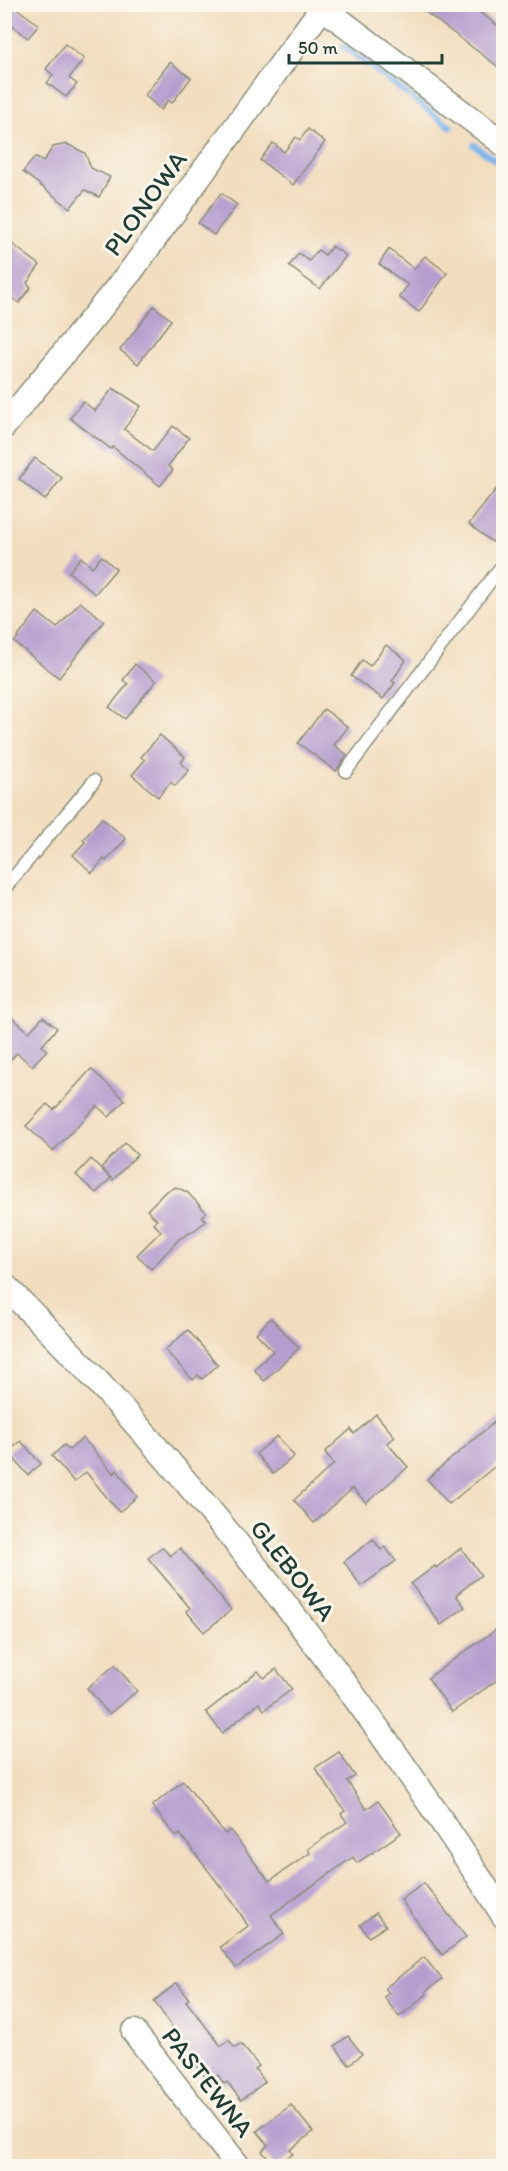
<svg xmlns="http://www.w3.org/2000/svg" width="508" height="2171" font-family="Itim,sans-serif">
<rect width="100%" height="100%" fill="#fbf7ec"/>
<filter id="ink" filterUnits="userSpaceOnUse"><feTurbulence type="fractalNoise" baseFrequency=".0167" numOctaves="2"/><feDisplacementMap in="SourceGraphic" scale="12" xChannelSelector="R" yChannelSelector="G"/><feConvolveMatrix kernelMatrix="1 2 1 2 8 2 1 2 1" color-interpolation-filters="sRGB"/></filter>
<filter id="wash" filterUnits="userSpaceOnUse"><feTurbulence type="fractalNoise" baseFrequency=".008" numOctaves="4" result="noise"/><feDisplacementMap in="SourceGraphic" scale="24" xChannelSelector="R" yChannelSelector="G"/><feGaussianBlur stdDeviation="1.35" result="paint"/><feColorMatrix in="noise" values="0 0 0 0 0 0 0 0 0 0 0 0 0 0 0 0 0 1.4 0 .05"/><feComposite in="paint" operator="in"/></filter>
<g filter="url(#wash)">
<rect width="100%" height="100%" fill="#f2ddbe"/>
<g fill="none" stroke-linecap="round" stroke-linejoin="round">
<g stroke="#7eb5ed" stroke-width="6">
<polyline points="343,46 451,127"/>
<polyline points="474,145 504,167"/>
</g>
</g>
<g id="blocks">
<g fill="#b69dcf">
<polygon points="415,4 468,4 504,30 504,71"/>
<polygon points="15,7 39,25 28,38 5,20"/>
<polygon points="65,44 84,59 69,78 77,84 66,97 47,83 53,75 46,69"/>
<polygon points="170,62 191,78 172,103 168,100 161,110 145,95"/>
<polygon points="308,129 325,142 293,185 260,160 273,143 284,152 296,137 300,140"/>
<polygon points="67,144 85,153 91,168 110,177 99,197 85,190 70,208 23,172 35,157 43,162 53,147"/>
<polygon points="221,193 237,205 214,235 198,223"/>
<polygon points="4,238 40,265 27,283 31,287 19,303 4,293"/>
<polygon points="332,246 346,256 320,289 289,266 299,253 309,261 318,250 325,255"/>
<polygon points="389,249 414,269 425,256 447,273 419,312 399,297 408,285 379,264"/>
<polygon points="154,306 171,320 138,364 120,350"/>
<polygon points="113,388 141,406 124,429 153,451 173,426 189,438 168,466 173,470 160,486 113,447 111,449 70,418 83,401 95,411"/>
<polygon points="35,458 62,478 45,500 19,479"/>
<polygon points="504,479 504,527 492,542 469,524"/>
<polygon points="102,556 116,569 95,594 69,572 81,557 92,567"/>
<polygon points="80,602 104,621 59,678 14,642 37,612 57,628"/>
<polygon points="386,645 406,660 392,681 395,683 383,699 351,676 362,660 370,666"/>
<polygon points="135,664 156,681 125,719 109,707 128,684 123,680"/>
<polygon points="324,709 348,727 334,745 347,755 336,771 298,743"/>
<polygon points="160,735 185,757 181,763 189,770 175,786 171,782 158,797 132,775 145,760 141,757"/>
<polygon points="102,818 126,839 106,861 104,859 92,873 73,855 85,842 83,840"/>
<polygon points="4,1011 29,1032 43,1017 57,1028 42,1046 47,1050 32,1066 17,1053 4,1066"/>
<polygon points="91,1069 125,1100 109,1117 97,1106 53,1151 26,1126 47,1104 54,1110"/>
<polygon points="125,1143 137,1155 113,1180 101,1168"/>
<polygon points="91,1159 111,1178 96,1193 76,1175"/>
<polygon points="176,1187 187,1192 206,1212 202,1217 206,1221 195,1230 179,1239 151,1269 137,1255 161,1231 153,1223 157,1220 147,1210 165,1192"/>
<polygon points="271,1318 299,1348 264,1381 254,1369 273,1351 256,1333"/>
<polygon points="188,1330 218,1365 202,1379 198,1375 193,1380 165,1350"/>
<polygon points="376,1414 395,1437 387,1443 408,1467 366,1503 353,1488 314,1523 294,1500 334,1464 325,1452 351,1429 354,1434"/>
<polygon points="504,1414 504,1459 449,1504 427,1479"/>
<polygon points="277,1436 294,1456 273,1474 256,1454"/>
<polygon points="83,1438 114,1474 117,1470 137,1497 119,1512 86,1472 74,1482 52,1456 64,1445 69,1450"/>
<polygon points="21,1441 41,1464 28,1475 8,1452"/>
<polygon points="373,1539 381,1550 385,1547 396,1561 361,1586 344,1562"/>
<polygon points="162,1547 170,1556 180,1548 231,1610 204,1632 186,1611 190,1608 148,1558"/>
<polygon points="461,1548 481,1575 456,1595 465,1607 441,1625 411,1584 435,1566 436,1568"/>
<polygon points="504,1624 504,1675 452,1712 428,1678"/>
<polygon points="115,1665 137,1691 109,1714 87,1688"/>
<polygon points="276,1669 292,1689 264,1710 259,1703 222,1733 206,1712 258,1671 264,1678"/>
<polygon points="339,1752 355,1776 347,1781 366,1809 378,1801 401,1833 357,1863 353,1857 271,1915 284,1934 236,1968 220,1947 248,1926 235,1905 180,1834 176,1837 152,1806 183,1781 225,1834 230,1830 269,1881 310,1853 308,1849 347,1822 341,1814 345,1811 315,1768"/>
<polygon points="424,1883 466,1937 442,1955 401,1900"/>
<polygon points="376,1913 386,1926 369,1937 360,1925"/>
<polygon points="424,1957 442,1979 426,1991 427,1994 399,2017 384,1997 389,1993 385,1988"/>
<polygon points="177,1983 189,1999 186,2001 221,2046 229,2040 235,2048 241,2044 259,2066 255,2069 265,2082 241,2100 227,2082 224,2084 218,2075 209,2082 171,2033 174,2030 154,2001"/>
<polygon points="348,2036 362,2054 349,2065 335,2046"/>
<polygon points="291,2105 313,2132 290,2150 293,2154 274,2166 262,2151 268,2145 257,2131"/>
</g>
</g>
</g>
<g filter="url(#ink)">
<use href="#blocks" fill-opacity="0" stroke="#888d79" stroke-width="1.5"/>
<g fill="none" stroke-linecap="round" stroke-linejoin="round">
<g stroke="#888d79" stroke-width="15">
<g id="lane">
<polyline points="346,771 504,563"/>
<polyline points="4,889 94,781"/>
</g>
</g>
<g stroke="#888d79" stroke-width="27">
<g id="street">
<polyline points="318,4 504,144"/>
<polyline points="4,426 131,271 322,8"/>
<path d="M4,1285C36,1317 68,1349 99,1383C249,1547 384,1728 504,1916"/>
<polyline points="134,2032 238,2166"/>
</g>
</g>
<use href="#lane" stroke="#fff" stroke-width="12"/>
<use href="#street" stroke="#fff" stroke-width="24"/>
</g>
</g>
<g text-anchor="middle" stroke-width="6" stroke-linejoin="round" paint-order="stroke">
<g font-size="26" fill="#1f3d34" stroke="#fbf7ec">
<text transform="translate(145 203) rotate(-54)" y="9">PLONOWA</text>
<text transform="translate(293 1570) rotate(52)" y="9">GLEBOWA</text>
<text transform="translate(208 2082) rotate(52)" y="9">PASTEWNA</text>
</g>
</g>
<rect width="508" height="2171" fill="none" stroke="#fbf7ec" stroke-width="24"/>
<path d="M289 54v9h153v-9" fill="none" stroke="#1f3d34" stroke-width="3"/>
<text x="298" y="54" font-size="18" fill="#1f3d34" stroke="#fbf7ec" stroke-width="4.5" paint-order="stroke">50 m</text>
</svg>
